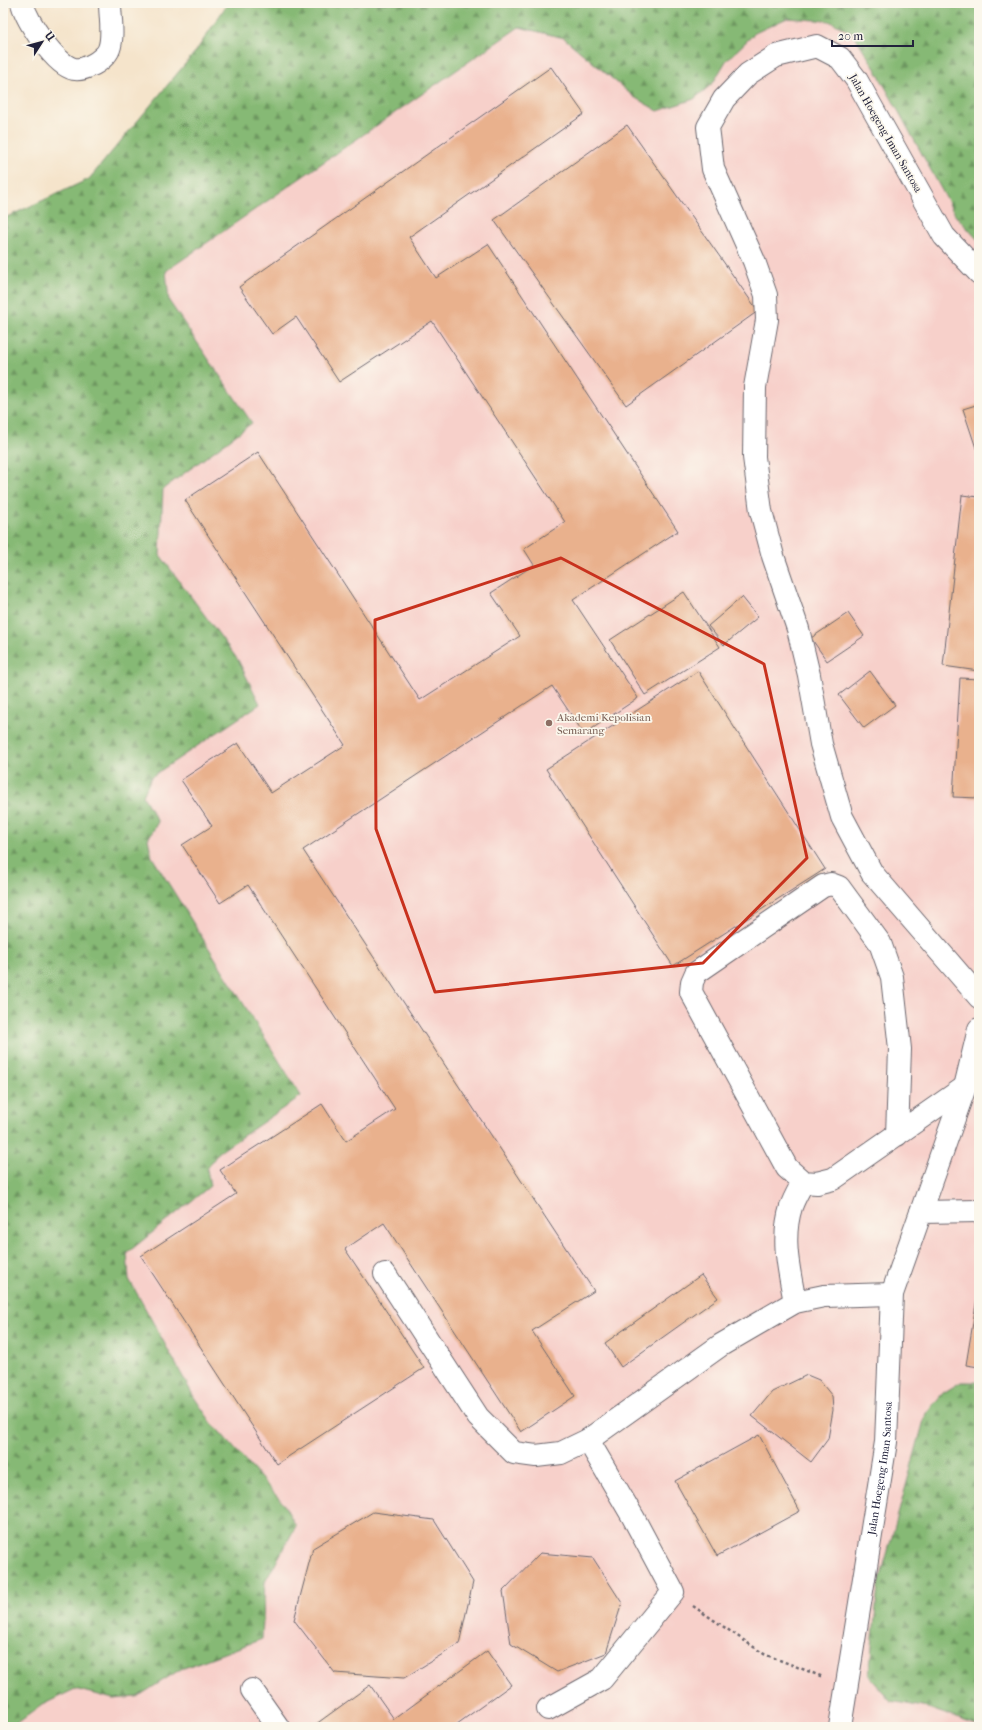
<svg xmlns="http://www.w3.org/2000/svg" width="982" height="1730" font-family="'IM FELL French Canon',serif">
<defs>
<pattern id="forest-firs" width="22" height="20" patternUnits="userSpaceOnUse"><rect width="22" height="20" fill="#86b974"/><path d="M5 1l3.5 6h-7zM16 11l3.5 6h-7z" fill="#6d9660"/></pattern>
</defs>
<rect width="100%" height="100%" fill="#fbf7ec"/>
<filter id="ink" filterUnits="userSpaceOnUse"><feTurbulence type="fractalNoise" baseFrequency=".025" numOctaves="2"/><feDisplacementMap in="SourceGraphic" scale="8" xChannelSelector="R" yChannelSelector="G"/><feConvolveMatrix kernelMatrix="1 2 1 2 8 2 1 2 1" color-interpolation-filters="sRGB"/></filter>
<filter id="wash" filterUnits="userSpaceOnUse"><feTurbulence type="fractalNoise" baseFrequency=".012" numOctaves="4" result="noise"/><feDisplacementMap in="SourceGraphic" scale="16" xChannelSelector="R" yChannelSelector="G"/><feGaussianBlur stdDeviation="0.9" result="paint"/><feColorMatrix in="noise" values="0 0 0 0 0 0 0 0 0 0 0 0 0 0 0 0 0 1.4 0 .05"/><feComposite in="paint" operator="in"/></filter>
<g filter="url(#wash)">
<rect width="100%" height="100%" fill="#f5e4cb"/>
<polygon fill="#f7d0ca" points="251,3 979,3 979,1727 3,1727 3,1269 67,287"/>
<g fill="url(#forest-firs)" stroke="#546e58">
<polygon points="228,3 979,3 979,241 956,216 873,65 853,33 829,21 787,18 755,33 726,61 713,83 694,99 658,111 634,97 564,38 519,27 166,271 169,301 252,423 163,489 160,555 238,660 260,704 151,777 143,796 158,822 148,839 152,857 301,1096 218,1153 207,1169 210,1186 127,1253 129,1279 194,1397 211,1422 283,1503 296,1526 265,1582 262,1639 181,1669 137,1697 113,1699 75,1689 42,1705 12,1727 3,1727 3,216 7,217 89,179 196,51"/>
<polygon points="961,1382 979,1382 979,1726 928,1708 891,1701 869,1676 878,1587 926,1413 943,1393"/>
</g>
<g id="blocks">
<g fill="#e9b18d">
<polygon points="551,67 584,114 409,237 436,278 488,244 678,531 573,600 638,698 584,734 552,686 303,850 594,1291 532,1331 575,1396 521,1432 384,1223 345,1249 424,1368 277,1464 141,1256 236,1194 220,1170 322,1104 346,1141 395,1109 248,885 220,903 182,845 212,826 181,780 238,743 271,793 345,745 185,500 258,452 420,700 520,636 491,593 534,565 524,549 565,522 432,321 339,382 296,317 272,334 239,287"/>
<polygon points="627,125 758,311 626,405 494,220"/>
<polygon points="979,404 979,457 963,409"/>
<polygon points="962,495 979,497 979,671 943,666"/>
<polygon points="684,592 720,647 645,695 610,640"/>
<polygon points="742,597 758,617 724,645 708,626"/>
<polygon points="848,613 864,636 827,661 811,638"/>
<polygon points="698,671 825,869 673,966 546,769"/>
<polygon points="870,671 895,705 864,728 839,695"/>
<polygon points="960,678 979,679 979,798 953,797"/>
<polygon points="701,1275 718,1298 621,1367 605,1343"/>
<polygon points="978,1292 979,1293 979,1367 966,1365"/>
<polygon points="807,1375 819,1380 832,1396 833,1410 828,1439 811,1462 752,1416 772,1392"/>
<polygon points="759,1435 800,1511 717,1556 675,1481"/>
<polygon points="373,1512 434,1520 473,1582 459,1644 404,1678 335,1673 294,1620 313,1548"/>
<polygon points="540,1553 593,1558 622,1603 606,1653 557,1672 511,1644 503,1591"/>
<polygon points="487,1651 511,1685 453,1727 312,1727 370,1685 394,1719"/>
</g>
</g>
</g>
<g filter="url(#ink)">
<use href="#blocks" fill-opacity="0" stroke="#6c666d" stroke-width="1"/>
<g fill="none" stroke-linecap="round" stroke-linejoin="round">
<g stroke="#6c666d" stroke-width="24">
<g id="minor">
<path d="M22,3C27,21 55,65 74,69C80,70 86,68 92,65C97,63 107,55 109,49C114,36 110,17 110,3"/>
<polyline points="979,273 944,236 856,79 840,58 817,46 776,56 748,74 724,99 708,127 713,169 754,261 766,295 767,320 755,387 754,457 761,511 773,556 798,629 809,675 821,744 842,817 872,873 979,997"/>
<polyline points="897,1135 900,1049 892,977 880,943 839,887 831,884 823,886 696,973 692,982 691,992 787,1168 803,1182 817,1183 833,1179 965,1087"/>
<polyline points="921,1212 965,1087 979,1029"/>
<polyline points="385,1274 478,1417 514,1453 536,1456 561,1453 588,1440 721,1345 795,1302 824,1296 892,1294"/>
<path d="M795,1302C789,1270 781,1239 791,1207C794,1198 799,1190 803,1182"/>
<polyline points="252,1690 278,1727"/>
<polyline points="548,1709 602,1679 673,1592 633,1517 588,1440"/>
<path id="s1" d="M840,1727L886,1442L892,1294L921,1212L979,1211"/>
</g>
</g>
<polyline stroke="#6c666d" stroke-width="2.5" stroke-dasharray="3 3" stroke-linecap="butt" points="693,1606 764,1654 823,1677"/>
<use href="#minor" stroke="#fff" stroke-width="22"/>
</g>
</g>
<path fill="none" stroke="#c8321e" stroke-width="3" stroke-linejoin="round" d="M561,558L764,664L807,858L703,963L435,992L376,829L375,620Z"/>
<circle fill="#8d6e63" stroke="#fbf7ec" stroke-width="1.5" cx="549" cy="723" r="4"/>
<g text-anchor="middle" stroke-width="3.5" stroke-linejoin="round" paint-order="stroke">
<g font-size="11" fill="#22223b" stroke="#fbf7ec">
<text transform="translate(886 133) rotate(60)" y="4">Jalan Hoegeng Iman Santosa</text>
<text dy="4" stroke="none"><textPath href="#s1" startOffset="262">Jalan Hoegeng Iman Santosa</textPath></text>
</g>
<g font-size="11" fill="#785e54" stroke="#fbf7ec" text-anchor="start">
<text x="557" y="721">Akademi Kepolisian<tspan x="557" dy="13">Semarang</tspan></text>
</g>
</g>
<rect width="982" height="1730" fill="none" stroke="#fbf7ec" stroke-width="16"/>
<g transform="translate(42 42) rotate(54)" stroke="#fbf7ec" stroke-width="3" paint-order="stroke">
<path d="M0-3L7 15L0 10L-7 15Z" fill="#22223b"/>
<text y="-6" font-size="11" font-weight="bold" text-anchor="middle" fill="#22223b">U</text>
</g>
<path d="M832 40v6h81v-6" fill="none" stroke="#22223b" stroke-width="2"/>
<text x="838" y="40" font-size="12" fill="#22223b" stroke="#fbf7ec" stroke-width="3" paint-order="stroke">20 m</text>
</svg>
